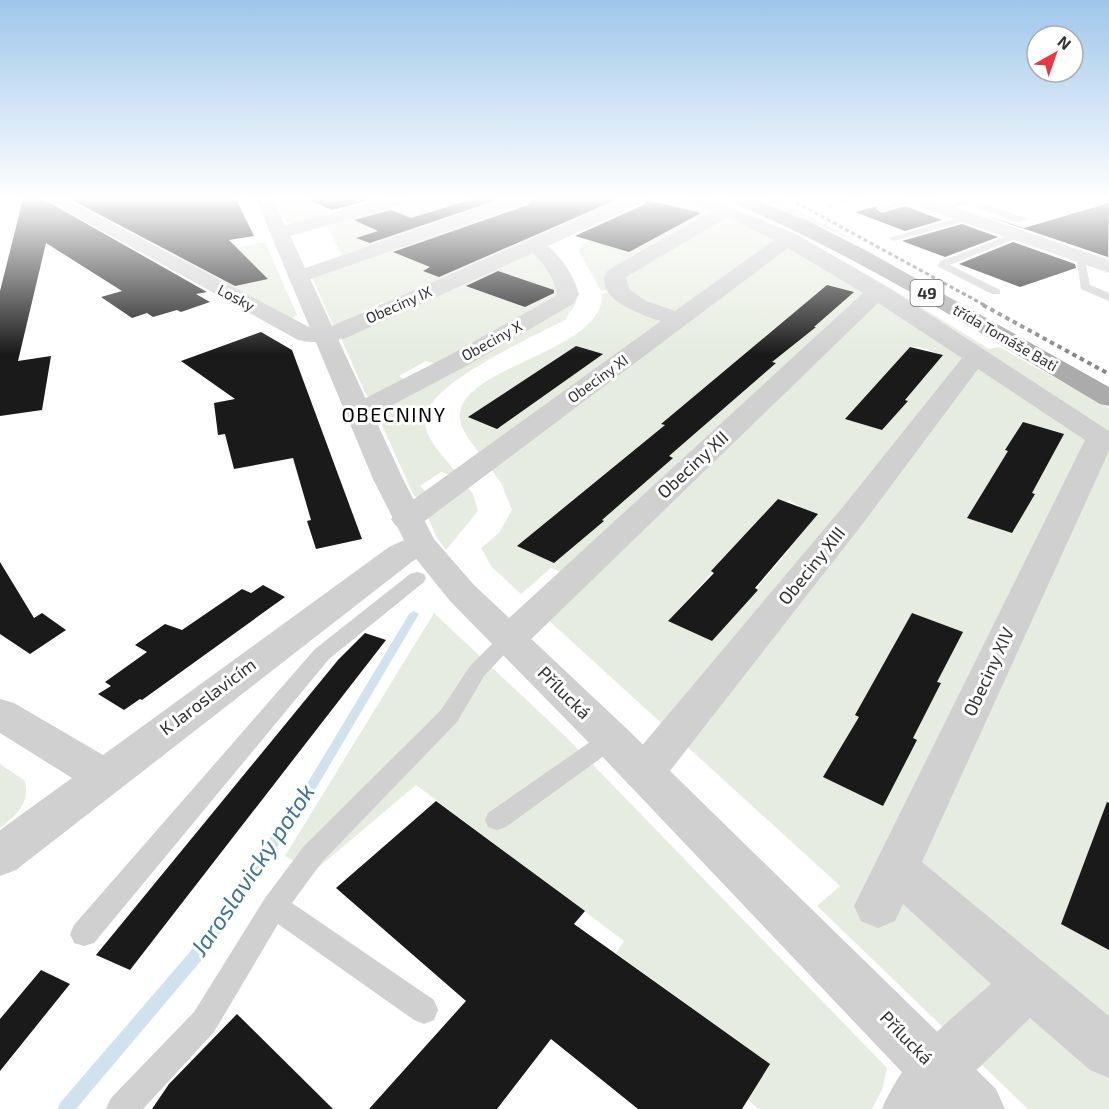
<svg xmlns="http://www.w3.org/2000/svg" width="1109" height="1109" font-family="'Exo 2',sans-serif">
<rect width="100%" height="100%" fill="#fff"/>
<g fill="#e6ecdf" fill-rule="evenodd">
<polygon points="274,199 306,199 333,211 342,211 291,224 285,222"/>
<polygon points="411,199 515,199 364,252 356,250 342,255 326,225 337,219"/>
<polygon points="527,199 633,199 399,303 382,302 336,326 333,325 312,277"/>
<polygon points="671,199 686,199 715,211 620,266 612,290 601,291 579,251 581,245"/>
<polygon points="754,199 777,199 860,243"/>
<polygon points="728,217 778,240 680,313 631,299 619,274"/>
<polygon points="265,242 297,315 291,319 173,259"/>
<polygon points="788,246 866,293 561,572 551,568 521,594 492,567 481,548 499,533 512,510 501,483 488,465"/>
<polygon points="522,252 541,253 562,296 436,364 426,361 399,376 405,380 369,397 366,395 341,338"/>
<path d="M887,286L989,349L999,347L1109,408V1109H1028L817,906L840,886L545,617ZM910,347H919L942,355L905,400L908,401L882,430L846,419ZM778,500L786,502L789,500L799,506L786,549L789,550L712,641L668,621Z"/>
<path d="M613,292L664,319L483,458C474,445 459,431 460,414C464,365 606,351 602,293Z"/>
<path d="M577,296L576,303L565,320C535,336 428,383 425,418C423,438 446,459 457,473L450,475L441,472L420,486L428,494L423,499L414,496L376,412Z"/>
<polygon points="464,483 473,494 478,511 446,550 437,538 428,518"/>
<polygon points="434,613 566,737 887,1068 882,1090 872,1109 759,1109 746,1099 768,1063 616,953 624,941 416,785 313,872 285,856"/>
<path d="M0,764L25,781C30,804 17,814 0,828Z"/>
</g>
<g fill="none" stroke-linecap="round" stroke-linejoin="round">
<polygon fill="#cfe2ee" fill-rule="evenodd" points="414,611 419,614 315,790 205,956 76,1109 58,1109 60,1103 195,946 307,784 409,614"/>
</g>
<g fill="#1a1a1a">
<polygon points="23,199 43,199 207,292 196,294 210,302 181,312 177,310 153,317 147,313 132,318 101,297 122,291 46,243 18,361 51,356 42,410 0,416 0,291"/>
<polygon points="70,199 236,199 254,236 229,240 268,279 235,286"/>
<polygon points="306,199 365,199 369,200 332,210"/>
<polygon points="473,199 500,199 370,243 356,238 378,231 354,220 391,210 411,218"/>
<polygon points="532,199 618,199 439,277 423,271 430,267 393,252 528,205"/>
<polygon points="647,200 701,213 629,252 575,236 643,205"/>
<polygon points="1109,203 1108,257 986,216 1024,228"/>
<polygon points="877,206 876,209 882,213 905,206 942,220 905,231 855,212"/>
<polygon points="962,224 998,237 945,257 902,241"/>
<polygon points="1013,242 1075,264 1076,268 1020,287 959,264"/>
<polygon points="498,271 554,290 554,293 525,307 466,286"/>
<polygon points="827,285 854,292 814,327 816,327 772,362 776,363 669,456 673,458 602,520 604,521 554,563 517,546 665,425 661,424"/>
<polygon points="261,332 292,350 362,539 316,549 307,521 311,520 293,458 234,469 225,434 218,435 214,403 235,399 181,361"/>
<polygon points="576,346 603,354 497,429 468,417"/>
<polygon points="910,347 943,355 905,400 908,401 882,430 845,419"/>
<polygon points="1023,422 1064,434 1032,493 1035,494 1012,533 967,518 1008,451 1005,450"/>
<polygon points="778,499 818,514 755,588 758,590 712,641 668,621 714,573 711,571"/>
<polygon points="0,562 34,618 42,613 66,630 30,654 0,634"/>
<polygon points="263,585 285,597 142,700 140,699 124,710 98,694 111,686 105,682 147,652 135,645 165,624 182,630 242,589 251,593"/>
<polygon points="912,613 963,632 937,682 941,683 913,738 917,740 883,806 823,777 859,717 855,715"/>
<polygon points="365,633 386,640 130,970 96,955 338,660"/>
<polygon points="436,801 585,911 574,924 770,1064 742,1109 638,1109 551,1039 497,1109 369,1109 466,1001 336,888"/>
<polygon points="1107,802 1109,803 1109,950 1061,924"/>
<polygon points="41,970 70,984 0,1071 0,1019"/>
<polygon points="237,1014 333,1109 152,1109 169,1084"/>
</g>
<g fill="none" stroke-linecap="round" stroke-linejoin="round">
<g fill="#d0d0d0" fill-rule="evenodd">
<polygon points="846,199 861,199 830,208 825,205"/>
<polygon points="907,199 921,199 883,211 878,208"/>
<polygon points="969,199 1026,218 1027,220 1018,222 967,204 941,211 936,208"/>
<polygon points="969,214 974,217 973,219 894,241 889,238"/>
<polygon points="1015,233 1024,235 950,265 1000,290 1000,294 992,294 937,266 941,261"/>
<polygon points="1076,255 1084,255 1090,285 1109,293 1109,301 1081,289"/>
<polygon points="417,572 424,574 426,578 424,582 329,659 94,943 84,946 74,943 70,934 74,925 315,649 410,574"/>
<polygon points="509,632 516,634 519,639 484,676 457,722 322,862 292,903 434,1000 438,1010 434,1020 424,1024 414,1020 278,924 214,1032 143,1109 106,1109 111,1098 194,1012 265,898 304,846 441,710 470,666 502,634"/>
<polygon points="611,730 619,733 622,739 619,745 506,827 497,830 488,827 485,820 488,813 603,733"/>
</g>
<g fill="#d0d0d0" fill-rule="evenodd">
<path d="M45,199H66L311,328L325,329L623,199H645L642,203L548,246C562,258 574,276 579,294L573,304L468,365L368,418L359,420L350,418L346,412L350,406L450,355L557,295C555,279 544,264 533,253L346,338C329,342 315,344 298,340Z"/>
<polygon points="383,199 410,199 407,203 279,239 270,233 272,229"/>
<polygon points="505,199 530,199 527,203 305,281 291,281 288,277 291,273"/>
<path d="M687,199H710L796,234L886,286L1109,431V451L922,862L1109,1016V1078L1090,1070L1030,1018L957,1089L944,1109H882C906,1052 947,1023 991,984L903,904L895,921L878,928L861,921L854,906L1085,440L978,369L864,522L659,785L644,790L629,785L623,773L629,761L842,508L962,358L878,303L522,648L509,652L496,648L491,639L496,630L863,293L788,248L418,526L407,528L396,526L391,519L396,512L661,321C643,316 589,297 608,270L712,211L689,203ZM728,217L774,240L675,311L646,301L629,289L626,277Z"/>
<polygon points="905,199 930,199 1109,260 1109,273 908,203"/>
<polygon points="420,533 431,536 436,543 431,550 413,561 16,870 0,876 0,830 72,778 0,733 0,699 14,703 103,755 389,547"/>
</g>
<polygon fill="#d0d0d0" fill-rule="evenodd" points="256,199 273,199 403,479 434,539 474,585 626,728 996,1089 1005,1109 937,1109 596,750 450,601 409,550 373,479"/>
<path fill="#ababab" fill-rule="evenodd" d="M730,199H753L806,220L867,251L1109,387V406L1100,404C979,333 861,257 733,203Z"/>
<polyline stroke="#888" stroke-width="3" stroke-dasharray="4 3" stroke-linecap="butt" points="790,199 986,306"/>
<polyline stroke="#888" stroke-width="4" stroke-dasharray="4.5 4" stroke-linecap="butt" points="983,305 1109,374"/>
</g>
<linearGradient id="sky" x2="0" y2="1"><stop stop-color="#9ec6ea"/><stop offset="0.56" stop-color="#fff"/><stop offset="1" stop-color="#fff" stop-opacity="0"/></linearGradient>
<rect width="1109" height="354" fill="url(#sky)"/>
<g text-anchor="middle" stroke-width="6" stroke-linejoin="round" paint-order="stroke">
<g font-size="15" fill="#333" stroke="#fff">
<text transform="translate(236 298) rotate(28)" y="5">Losky</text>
<text transform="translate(399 305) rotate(-24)" y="5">Obeciny IX</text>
<text transform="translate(1005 338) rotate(30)" y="5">třída Tomáše Bati</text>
<text transform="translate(492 341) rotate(-29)" y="5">Obeciny X</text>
<text transform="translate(598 379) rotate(-36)" y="5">Obeciny XI</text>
</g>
<rect fill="#fff" stroke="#707070" stroke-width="1.5" x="910.5" y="280" width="33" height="26" rx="4.5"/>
<g font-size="16" font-weight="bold" fill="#333">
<text x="927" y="299">49</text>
</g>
<g font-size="18" fill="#333" stroke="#fff">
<text transform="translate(693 465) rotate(-43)" y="6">Obeciny XII</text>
<text transform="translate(812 566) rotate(-51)" y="6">Obeciny XIII</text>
<text transform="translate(989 672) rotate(-65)" y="6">Obeciny XIV</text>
<text transform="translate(564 693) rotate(45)" y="6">Přílucká</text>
<text transform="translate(208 697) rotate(-37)" y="6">K Jaroslavicím</text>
<text transform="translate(906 1038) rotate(46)" y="6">Přílucká</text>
</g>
<g font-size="20" letter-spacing="1.5" fill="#000" stroke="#fff">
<text x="394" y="422">OBECNINY</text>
</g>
<g font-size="24" font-style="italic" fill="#3f7597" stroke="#fff">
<text transform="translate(253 870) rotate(-56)" y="8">Jaroslavický potok</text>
</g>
</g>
<g transform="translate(1055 54) rotate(40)"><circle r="28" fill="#ffffff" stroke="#adadad" stroke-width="1.5"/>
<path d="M0-4.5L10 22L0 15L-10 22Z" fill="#e63946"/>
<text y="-9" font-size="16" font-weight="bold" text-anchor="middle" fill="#333333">N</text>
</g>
</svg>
